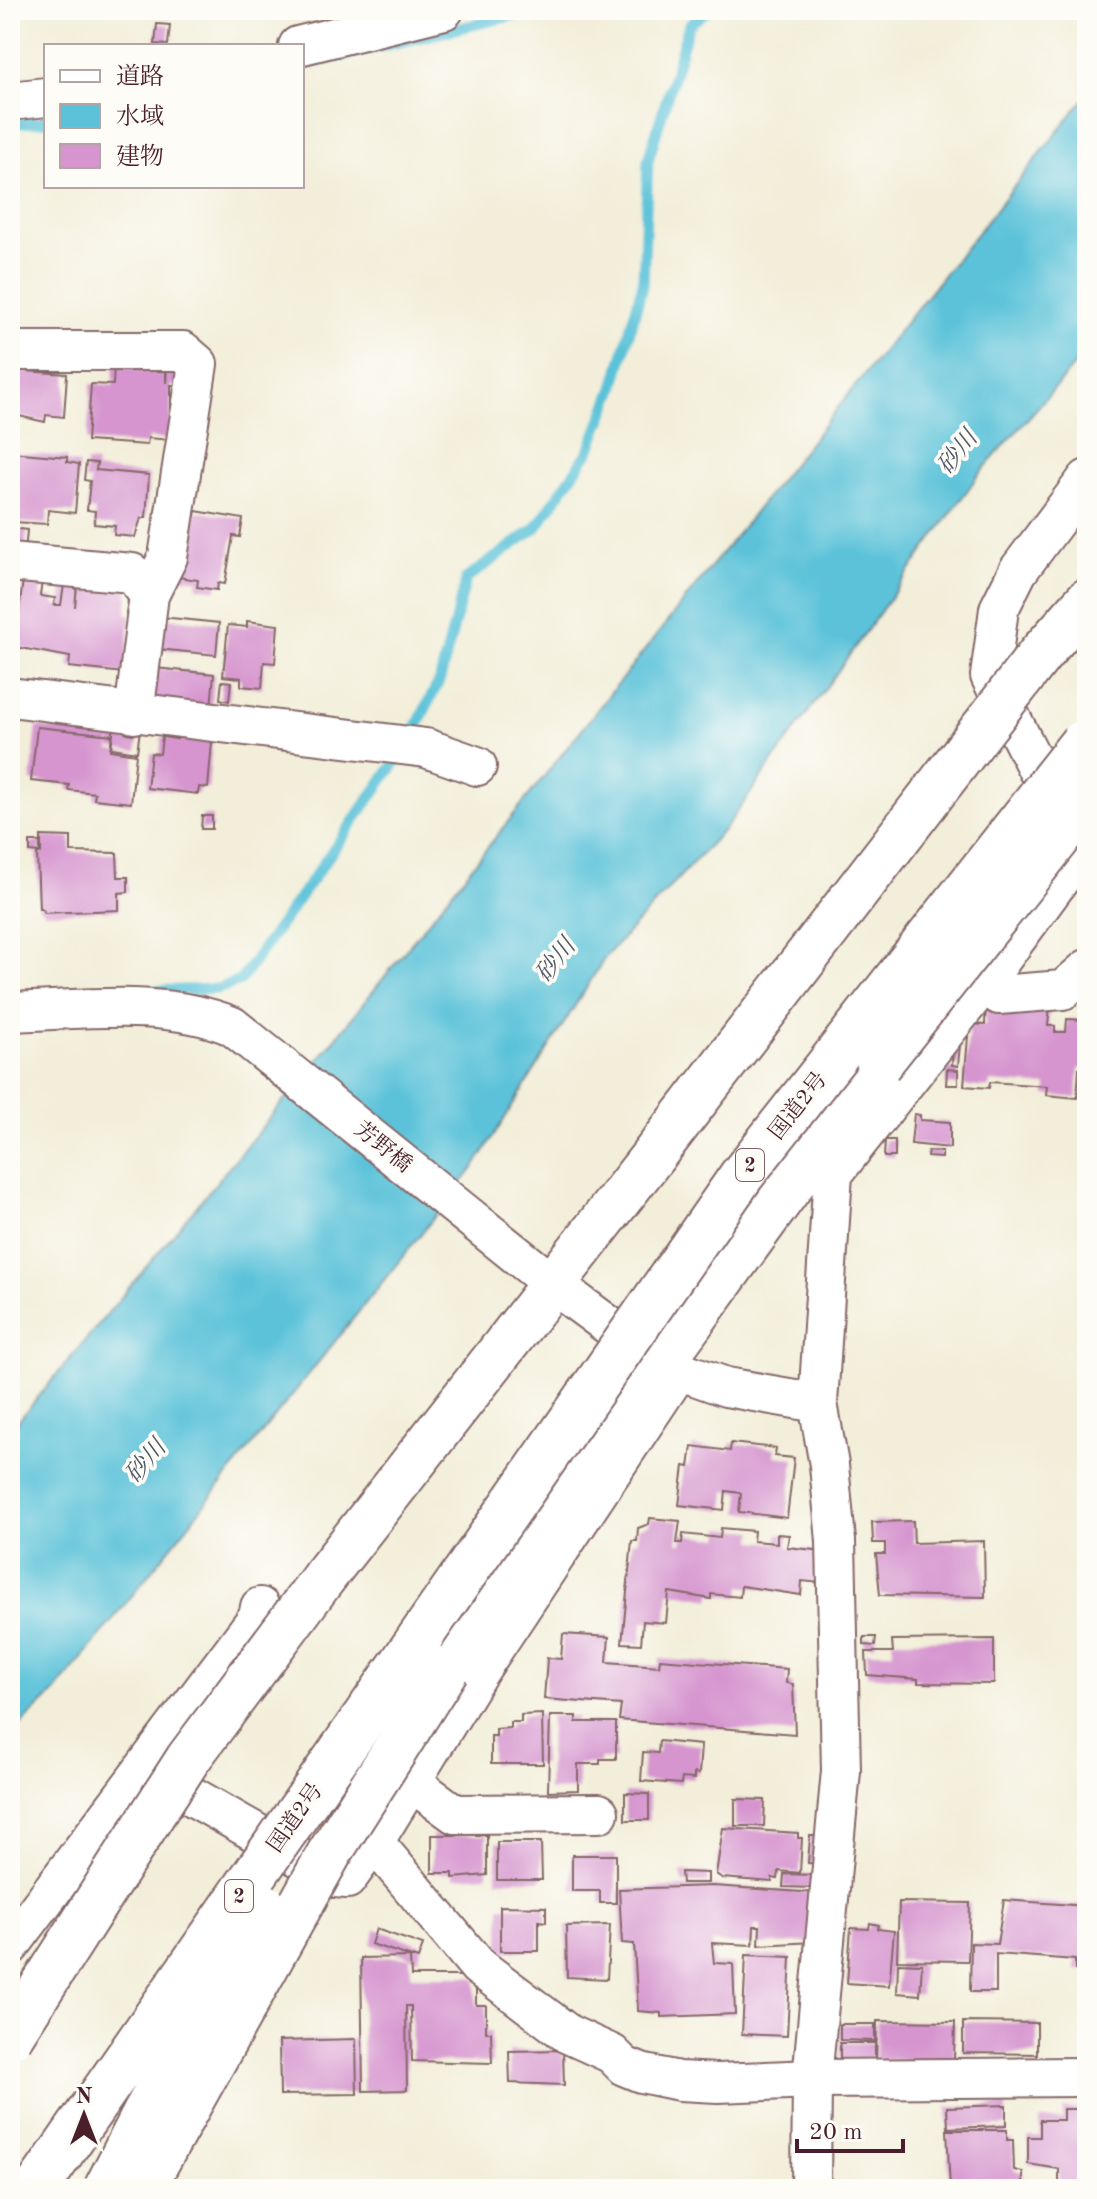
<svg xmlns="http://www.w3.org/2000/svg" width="1097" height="2199" font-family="'Old Standard TT','Noto Serif JP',serif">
<rect width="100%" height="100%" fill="#fdfcf7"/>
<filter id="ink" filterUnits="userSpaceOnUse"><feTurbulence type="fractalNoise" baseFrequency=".0125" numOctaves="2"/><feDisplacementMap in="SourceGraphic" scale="16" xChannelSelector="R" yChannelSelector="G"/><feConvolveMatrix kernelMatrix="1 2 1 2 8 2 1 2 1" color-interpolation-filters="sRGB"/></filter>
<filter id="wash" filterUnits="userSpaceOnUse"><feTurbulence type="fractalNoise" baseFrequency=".006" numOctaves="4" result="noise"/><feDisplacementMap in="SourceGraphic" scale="32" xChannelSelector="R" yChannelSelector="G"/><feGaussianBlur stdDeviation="1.8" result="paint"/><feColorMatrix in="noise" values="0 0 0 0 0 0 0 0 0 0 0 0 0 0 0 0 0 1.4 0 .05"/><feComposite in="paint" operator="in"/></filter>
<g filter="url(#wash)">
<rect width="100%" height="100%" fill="#f2eed9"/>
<polygon fill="#5cc2d9" stroke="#537082" stroke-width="2" points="1087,95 1087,351 979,474 726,827 606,956 475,1166 55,1692 10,1735 10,1431 327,1049"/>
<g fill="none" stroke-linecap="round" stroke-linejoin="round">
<g stroke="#5cc2d9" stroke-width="11">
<polyline points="302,65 537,10"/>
<polyline points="10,124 46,121"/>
<polyline points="411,738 440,679 466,579 536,528 589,451 614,388 643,283 648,160 689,25 708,10"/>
<polyline points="142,991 217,989 240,981 402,753"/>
</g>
</g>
<g id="blocks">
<g fill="#d695cf">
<polygon points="157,24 170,25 168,45 155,44"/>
<polygon points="114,364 166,368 166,383 167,366 180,368 182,386 171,385 171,440 148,438 147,445 87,441 91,384 113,385"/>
<polygon points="10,370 67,374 64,417 46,415 45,422 10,414"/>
<polygon points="10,452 67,457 67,462 79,464 75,513 48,510 47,524 13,522"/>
<polygon points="86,462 97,463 96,470 149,475 146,518 141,518 135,537 114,535 115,526 94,524 95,511 87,510 90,481 84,480"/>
<polygon points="196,511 243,519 240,537 233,536 225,584 218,583 217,590 197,587 198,580 178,577 188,518 194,519"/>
<polygon points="10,528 27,530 25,554 10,553"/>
<polygon points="23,579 42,581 40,596 55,598 54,605 61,605 64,585 77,586 75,607 77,585 129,590 126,614 131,614 124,673 69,667 70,657 15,647"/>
<polygon points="161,617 219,623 216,655 158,649"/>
<polygon points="247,621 278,625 275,663 264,662 262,688 241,686 241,678 223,676 228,625 247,627"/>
<polygon points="155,668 214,674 211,707 152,701"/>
<polygon points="222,681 231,682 229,701 220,699"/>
<polygon points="114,726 140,730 137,752 111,748"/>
<polygon points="37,727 112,735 110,750 136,754 131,803 94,799 95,793 68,790 69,785 31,781"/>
<polygon points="10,731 13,731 15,763 10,764"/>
<polygon points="177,735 212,742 208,788 199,787 198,794 147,788 151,753 160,754 162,737 177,739"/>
<polygon points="202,816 212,816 212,829 201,829"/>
<polygon points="41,836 71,837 71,852 117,853 118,877 128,877 128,892 119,893 119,910 44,913 43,909 39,909 37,853 41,853"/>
<polygon points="30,842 40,842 40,853 30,852"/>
<polygon points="986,1002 1050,1005 1048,1026 1055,1026 1055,1032 1066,1032 1067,1019 1087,1020 1087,1069 1079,1068 1077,1098 1046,1095 1047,1086 990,1082 989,1088 964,1086 969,1024 985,1025"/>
<polygon points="953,1044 960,1044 958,1066 952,1065"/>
<polygon points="947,1069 958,1070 958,1085 946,1085"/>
<polygon points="914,1114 920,1115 920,1120 950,1122 950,1148 911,1144"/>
<polygon points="885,1140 895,1140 895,1157 884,1157"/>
<polygon points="928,1151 942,1152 942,1158 927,1157"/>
<polygon points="731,1443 776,1448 775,1456 794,1458 787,1518 739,1512 741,1493 726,1491 724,1510 679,1505 684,1466 689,1467 692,1446 730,1451"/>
<polygon points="650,1518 680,1521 677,1543 682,1543 683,1534 720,1538 721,1528 754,1531 753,1541 777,1543 777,1534 789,1535 787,1547 824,1551 821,1583 802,1581 801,1595 741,1586 740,1597 711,1594 711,1599 669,1592 666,1623 643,1621 641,1644 622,1643 632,1541 637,1541 638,1528 649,1524"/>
<polygon points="913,1521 914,1543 984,1541 985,1597 880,1595 876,1554 885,1554 885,1543 873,1543 872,1522"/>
<polygon points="563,1634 609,1637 607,1662 659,1666 660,1659 787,1669 786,1683 793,1684 795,1734 619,1720 621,1705 544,1699 547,1658 561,1659"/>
<polygon points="864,1637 876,1637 875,1646 864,1645"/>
<polygon points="994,1639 994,1684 918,1683 918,1679 867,1675 866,1652 893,1652 892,1640"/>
<polygon points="542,1714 543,1764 491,1764 491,1736 496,1736 496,1729 510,1728 510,1722 521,1722 521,1715"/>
<polygon points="550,1716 576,1716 576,1722 616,1722 616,1759 600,1759 600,1764 578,1764 578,1790 548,1791"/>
<polygon points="659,1741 701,1745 699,1774 694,1773 694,1779 682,1778 681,1784 641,1781 643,1752 658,1753"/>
<polygon points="625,1793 649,1794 649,1820 625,1820"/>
<polygon points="735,1799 765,1800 764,1826 735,1826"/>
<polygon points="723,1828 798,1833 798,1838 802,1838 800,1873 779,1871 778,1879 772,1878 772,1882 722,1878 716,1874"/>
<polygon points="432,1835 487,1835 487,1875 453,1878 453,1873 432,1873"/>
<polygon points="810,1836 822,1836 820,1864 808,1863"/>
<polygon points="497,1842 541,1842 542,1880 497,1880"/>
<polygon points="572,1855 616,1855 616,1903 600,1903 600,1891 572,1891"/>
<polygon points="681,1872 708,1873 708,1883 682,1883"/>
<polygon points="784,1874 815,1875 814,1888 783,1887"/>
<polygon points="713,1886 818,1893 814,1942 759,1945 760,1926 754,1926 753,1945 712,1943 714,1963 733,1964 735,2014 661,2017 661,2013 638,2011 634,1944 622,1943 619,1889"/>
<polygon points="1004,1900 1087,1906 1087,1970 1075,1970 1075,1960 996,1954 996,1992 970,1992 971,1943 997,1944"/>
<polygon points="899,1902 970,1903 968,1961 897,1960"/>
<polygon points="500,1906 546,1907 546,1922 539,1921 539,1951 500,1951"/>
<polygon points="870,1923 879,1925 878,1929 894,1931 889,1986 847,1983 851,1928 869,1929"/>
<polygon points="610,1925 607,1979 567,1977 566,1926"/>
<polygon points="376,1929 423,1945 418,1959 371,1944"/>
<polygon points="746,1955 791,1957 787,2036 742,2034"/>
<polygon points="410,1957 411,1976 469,1976 476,1979 476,2005 486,2005 486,2032 491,2032 492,2063 412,2061 411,2006 406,2006 407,2090 363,2091 361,1958"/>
<polygon points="898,1963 922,1964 920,1995 897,1993"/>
<polygon points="877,2021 955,2022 954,2061 876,2059"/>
<polygon points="963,2022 1037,2023 1037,2054 963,2053"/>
<polygon points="840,2024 875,2024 875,2041 840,2040"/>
<polygon points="356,2039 357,2094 280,2095 279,2041"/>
<rect x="840" y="2043" width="35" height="16"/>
<polygon points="563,2050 564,2085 510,2083 509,2051"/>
<polygon points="1006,2105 1006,2126 948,2128 947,2107"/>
<polygon points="1063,2109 1087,2109 1087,2188 1065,2189 1065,2184 1059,2184 1059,2169 1028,2164 1028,2137 1040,2137 1040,2120 1063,2120"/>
<polygon points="947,2130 1007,2130 1007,2140 1013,2140 1014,2170 1023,2172 1023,2189 950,2189"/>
</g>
</g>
</g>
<g filter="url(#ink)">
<use href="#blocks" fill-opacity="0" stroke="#856768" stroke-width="2"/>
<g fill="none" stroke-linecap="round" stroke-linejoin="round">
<g stroke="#856768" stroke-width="42">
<g id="minor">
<polyline points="298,46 444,10"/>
<polyline points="10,101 46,97"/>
<polyline points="10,351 183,351 198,364 168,557 149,595 134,714"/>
<polyline points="10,562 132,573 149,595"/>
<polyline points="10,697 426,748 477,766"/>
<polyline points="1059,812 990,676 999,609 1018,571 1087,479"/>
<polyline points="984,983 999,995 1063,990 1087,969"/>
<path d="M10,1012C81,1010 165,998 232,1026L554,1285L661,1364L726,1387L818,1403L829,1465L836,1541L841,1771L812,2079L811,2189"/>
<polyline points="818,1403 833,1174 984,983 1080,852"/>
<polyline points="148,1766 155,1775 335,1878 347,1879 374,1842 476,1676 678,1372"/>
<polyline points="411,1782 455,1814 599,1813"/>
<polyline points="374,1842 478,1966 568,2034 612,2054 624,2066 641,2073 679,2081 718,2083 812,2079 1087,2077"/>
<polyline points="10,1946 258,1617 260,1607"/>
</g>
</g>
<g stroke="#856768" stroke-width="48">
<g id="highway">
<polyline points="1041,653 1087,601"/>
<polyline points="324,1577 653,1156"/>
<polyline points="447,1668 567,1487 661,1364 879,1064"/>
</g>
</g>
<use href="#minor" stroke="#fff" stroke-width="38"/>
<use href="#highway" stroke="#fff" stroke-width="44"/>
<g stroke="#856768" stroke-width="48" stroke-linecap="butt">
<g id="highway-bridge">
<polyline points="879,1064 1087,802"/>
<polyline points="653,1156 1041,653"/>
<polyline points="10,2037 188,1759 324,1577"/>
<polyline points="36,2189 742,1175 1082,743"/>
<polyline points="106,2189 158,2088 264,1906"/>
<polyline points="142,2189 329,1854 447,1668"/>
</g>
</g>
<use href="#highway-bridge" stroke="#fff" stroke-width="44"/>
</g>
</g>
<g text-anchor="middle" stroke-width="7" stroke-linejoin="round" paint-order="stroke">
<g fill="#fdfcf7" stroke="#806168" stroke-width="2">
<rect x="736" y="1149" width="28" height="32" rx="6"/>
<rect x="225" y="1880" width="28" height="32" rx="6"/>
</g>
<g font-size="20" font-weight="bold" fill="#4a1f2b">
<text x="750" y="1172">2</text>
<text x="239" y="1903">2</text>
</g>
<g font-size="22" fill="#4a1f2b" stroke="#fdfcf7">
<text transform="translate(797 1105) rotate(-52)" y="8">国道2号</text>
<text transform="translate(384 1146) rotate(39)" y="8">芳野橋</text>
<text transform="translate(294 1817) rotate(-55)" y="8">国道2号</text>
</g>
<g font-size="24" font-style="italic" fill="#505868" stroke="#fdfcf7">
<text transform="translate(957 452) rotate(-52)" y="8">砂川</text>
<text transform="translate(555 960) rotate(-52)" y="8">砂川</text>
<text transform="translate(145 1461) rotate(-50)" y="8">砂川</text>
</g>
</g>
<rect width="1097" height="2199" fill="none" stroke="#fdfcf7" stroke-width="40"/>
<rect x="44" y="44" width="260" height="144" fill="#fdfcf7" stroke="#b5a4a5" stroke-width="2"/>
<rect x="60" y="70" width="40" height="12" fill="#ffffff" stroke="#b5a4a5" stroke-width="2"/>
<text x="116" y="84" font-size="24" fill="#4a1f2b">道路</text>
<rect x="60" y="104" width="40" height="24" fill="#5cc2d9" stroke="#b5a4a5" stroke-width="2"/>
<text x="116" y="124" font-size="24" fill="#4a1f2b">水域</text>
<rect x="60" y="144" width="40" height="24" fill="#d695cf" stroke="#b5a4a5" stroke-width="2"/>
<text x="116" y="164" font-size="24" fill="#4a1f2b">建物</text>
<g transform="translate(84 2115)" stroke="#fdfcf7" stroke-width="6" paint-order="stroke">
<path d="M0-6L14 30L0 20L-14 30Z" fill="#4a1f2b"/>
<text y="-12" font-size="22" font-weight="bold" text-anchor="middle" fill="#4a1f2b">N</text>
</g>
<path d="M797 2139v12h106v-12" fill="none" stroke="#4a1f2b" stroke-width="4"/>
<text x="809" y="2139" font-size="24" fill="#4a1f2b" stroke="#fdfcf7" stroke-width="6" paint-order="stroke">20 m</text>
</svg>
